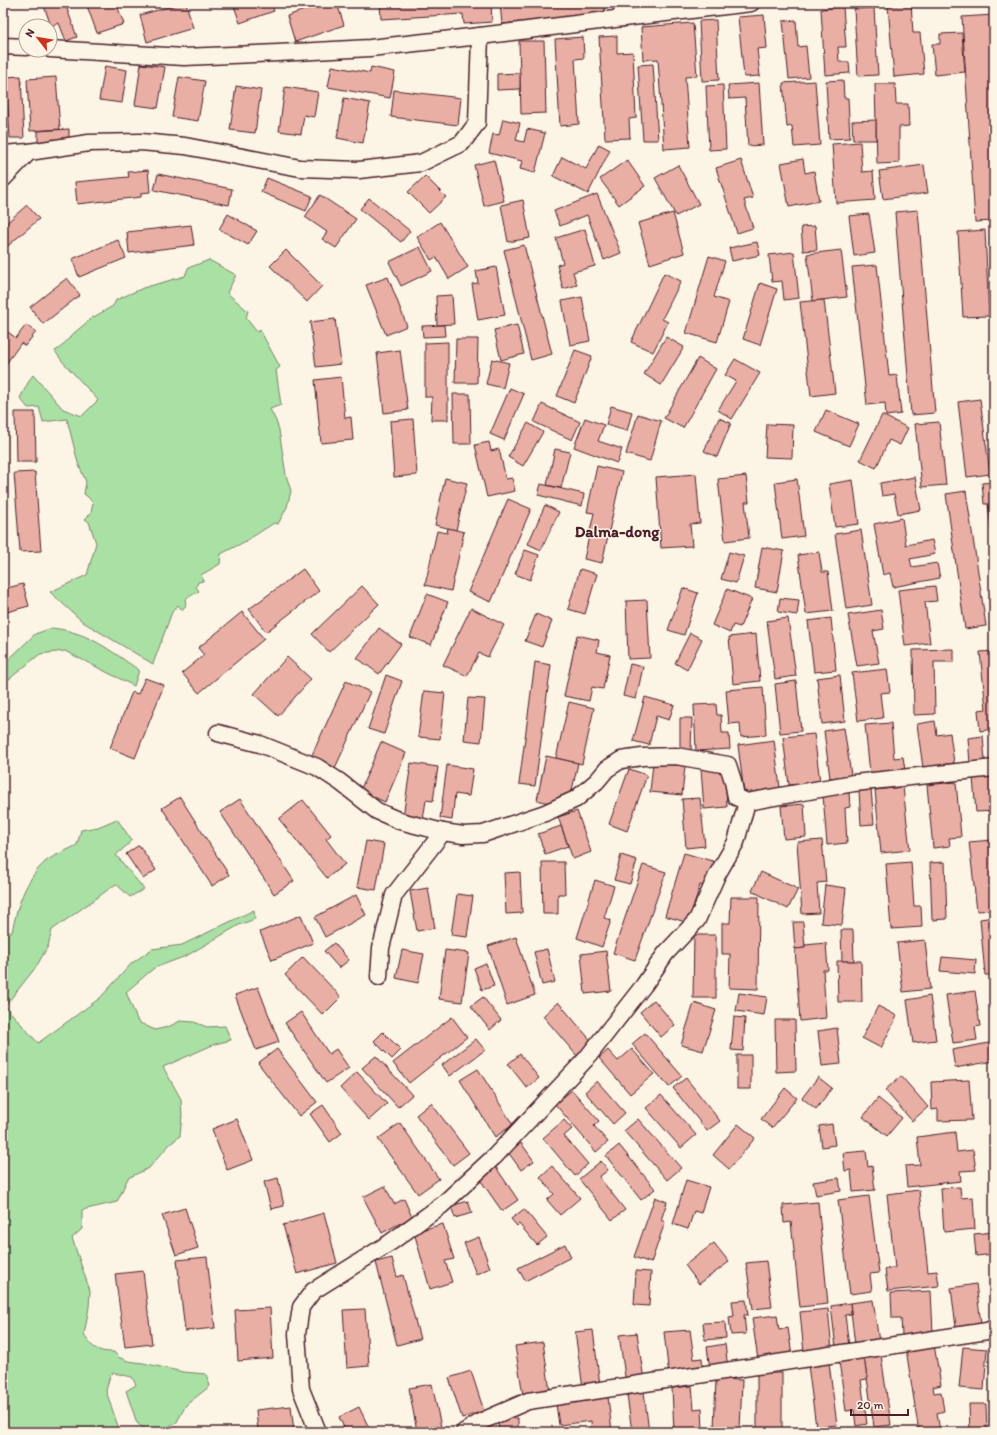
<svg xmlns="http://www.w3.org/2000/svg" width="997" height="1435" font-family="Itim,sans-serif">
<rect width="100%" height="100%" fill="#fcf5e5"/>
<filter id="ink" filterUnits="userSpaceOnUse"><feTurbulence type="fractalNoise" baseFrequency=".025" numOctaves="2"/><feDisplacementMap in="SourceGraphic" scale="8" xChannelSelector="R" yChannelSelector="G"/><feConvolveMatrix kernelMatrix="1 2 1 2 8 2 1 2 1" color-interpolation-filters="sRGB"/></filter>
<g filter="url(#ink)">
<g fill="#a9e1a5" stroke="#7a8068">
<polygon points="209,260 236,275 227,293 248,311 246,318 257,332 260,330 280,367 276,370 281,405 270,409 276,421 279,430 286,475 291,491 287,507 278,524 274,523 246,541 221,554 220,564 201,575 203,581 198,582 196,587 199,591 185,599 186,605 182,610 178,605 172,612 153,664 83,622 50,592 87,575 96,543 89,522 85,519 91,513 93,503 88,497 84,494 86,482 78,463 67,419 43,422 39,407 28,408 20,398 30,379 33,375 63,409 82,416 98,400 62,361 55,351 60,348 74,333 92,318 113,306 116,300 143,288 185,276 188,268"/>
<path d="M52,628C89,632 109,650 139,670L134,686L65,651L40,654L3,684V665L35,634Z"/>
<path d="M117,819L132,841L116,855L144,889L130,897L116,884L52,930L48,946L36,967L5,1006L38,1043L100,998L132,963L152,949L182,945L254,910L255,919L239,925L186,956L154,968L126,992L138,1022L155,1030L168,1027L180,1021L194,1022L207,1027L225,1026L231,1040L215,1044L163,1067L181,1099L182,1116L180,1136L169,1145L149,1168L128,1178L117,1202L82,1210V1229L72,1238L90,1291L89,1307L84,1335C93,1349 98,1352 114,1352L118,1357L128,1361L143,1363L183,1372L206,1374L210,1386L186,1405L177,1422L164,1430L147,1431L137,1423L126,1391L136,1385L132,1377L114,1373L110,1375L106,1391L120,1432H3V933L12,932C17,907 25,880 45,862C52,856 68,850 77,845L81,830L98,827Z"/>
</g>
<g fill="#e9afa5" stroke="#4a1f2b">
<polygon points="43,3 65,3 77,37 66,41 59,23 51,26"/>
<polygon points="86,3 116,3 124,24 97,33"/>
<polygon points="183,3 186,3 193,28 147,42 140,15"/>
<polygon points="233,3 271,3 274,11 240,23"/>
<polygon points="325,3 337,3 344,25 295,42 287,16"/>
<polygon points="380,3 491,3 492,22 464,24 463,14 381,19"/>
<polygon points="500,3 604,3 605,13 502,24"/>
<polygon points="911,3 913,33 920,33 924,74 894,77 888,6"/>
<polygon points="843,7 846,47 838,47 839,62 849,62 850,73 825,75 821,9"/>
<polygon points="874,8 878,75 858,76 854,9"/>
<polygon points="764,15 767,48 757,49 760,76 744,77 738,17"/>
<polygon points="994,15 994,221 975,222 962,17"/>
<polygon points="716,20 719,80 702,81 699,21"/>
<polygon points="796,20 798,47 806,46 809,77 789,79 783,21"/>
<polygon points="693,23 697,76 685,77 690,147 664,149 658,59 643,60 641,27"/>
<polygon points="962,33 965,72 935,75 932,44 940,44 940,34"/>
<polygon points="617,36 617,53 633,52 636,118 629,119 630,138 605,139 599,37"/>
<polygon points="583,37 584,58 575,59 579,124 560,126 555,39"/>
<polygon points="519,41 544,41 546,113 521,114"/>
<polygon points="141,64 165,67 158,108 135,105"/>
<polygon points="653,64 658,140 643,140 638,65"/>
<polygon points="105,66 127,70 122,103 99,100"/>
<polygon points="332,66 370,73 371,67 395,72 390,98 328,87"/>
<polygon points="520,73 520,89 497,90 497,74"/>
<polygon points="21,76 24,138 10,138 6,77"/>
<polygon points="56,77 60,129 30,131 27,79"/>
<polygon points="179,77 205,81 198,121 172,117"/>
<polygon points="843,80 844,98 848,98 850,138 829,139 826,81"/>
<polygon points="815,81 820,145 794,147 792,126 787,127 783,83"/>
<polygon points="759,83 763,145 748,146 745,98 729,99 728,85"/>
<polygon points="875,84 895,84 896,104 908,104 909,126 899,127 899,163 877,164"/>
<polygon points="723,85 726,149 709,150 706,86"/>
<polygon points="236,86 261,90 255,133 230,130"/>
<polygon points="285,87 318,92 314,117 304,115 301,134 279,131"/>
<polygon points="394,90 461,98 458,125 391,117"/>
<polygon points="344,98 370,103 363,143 337,138"/>
<polygon points="503,119 520,123 516,140 524,142 527,129 545,133 535,173 520,169 522,161 489,153 493,134 499,135"/>
<polygon points="876,120 876,140 853,140 852,121"/>
<polygon points="69,129 69,140 38,142 38,131"/>
<polygon points="860,142 862,172 873,171 875,200 836,203 832,144"/>
<polygon points="599,144 610,150 588,194 553,176 562,157 586,169"/>
<polygon points="803,159 805,173 814,171 819,201 789,207 781,163"/>
<polygon points="494,160 504,201 484,206 474,165"/>
<polygon points="627,160 645,186 619,205 600,179"/>
<polygon points="741,160 753,198 744,200 753,228 737,233 716,168"/>
<polygon points="678,165 699,204 676,216 655,178"/>
<polygon points="924,165 928,193 883,199 879,171"/>
<polygon points="148,170 150,192 141,193 141,197 77,204 75,182 129,177 128,172"/>
<polygon points="158,174 232,189 229,205 154,190"/>
<polygon points="425,176 446,197 429,213 408,192"/>
<polygon points="267,178 312,196 306,211 261,192"/>
<polygon points="597,194 621,253 604,260 587,215 560,226 554,211"/>
<polygon points="320,195 356,219 336,248 322,239 327,232 305,217"/>
<polygon points="369,198 410,231 401,242 360,209"/>
<polygon points="523,200 530,238 508,242 501,205"/>
<polygon points="27,205 39,219 3,250 3,226"/>
<polygon points="918,210 935,413 911,415 895,212"/>
<polygon points="673,213 684,253 650,264 638,223"/>
<polygon points="228,214 257,231 248,245 219,229"/>
<polygon points="869,214 875,253 854,256 849,216"/>
<polygon points="440,222 468,267 449,279 436,257 431,260 417,237"/>
<polygon points="191,225 194,245 129,253 127,232"/>
<polygon points="815,226 817,250 803,251 801,227"/>
<polygon points="585,229 595,266 573,272 577,285 563,289 557,265 563,263 556,238"/>
<polygon points="985,230 989,316 963,317 958,232"/>
<polygon points="118,240 126,258 79,277 72,259"/>
<polygon points="757,242 760,255 732,261 729,248"/>
<polygon points="524,245 552,354 531,360 504,250"/>
<polygon points="420,247 432,271 401,286 389,262"/>
<polygon points="286,250 322,286 307,302 270,266"/>
<polygon points="841,250 847,297 813,301 807,254"/>
<polygon points="794,252 799,298 784,300 782,281 772,282 769,255"/>
<polygon points="709,256 725,261 714,297 729,302 717,342 686,333"/>
<polygon points="877,265 889,376 897,375 901,414 886,416 885,403 867,405 852,267"/>
<polygon points="496,267 505,315 478,320 472,284 478,283 476,271"/>
<polygon points="664,273 681,281 662,319 668,322 653,352 631,342"/>
<polygon points="388,277 407,326 386,335 366,285"/>
<polygon points="67,278 80,295 43,324 30,307"/>
<polygon points="760,283 777,289 760,345 743,339"/>
<polygon points="452,295 454,324 437,325 436,296"/>
<polygon points="582,297 590,341 570,345 562,301"/>
<polygon points="824,300 835,393 811,396 800,302"/>
<polygon points="335,319 341,364 316,367 310,322"/>
<polygon points="26,325 36,332 25,346 21,343 3,368 3,333 5,330 16,338"/>
<polygon points="444,325 445,336 423,337 422,326"/>
<polygon points="517,325 524,354 501,360 494,330"/>
<polygon points="666,337 684,347 661,385 644,374"/>
<polygon points="456,339 478,339 477,383 455,383"/>
<polygon points="448,342 448,420 431,420 432,397 425,397 425,343"/>
<polygon points="400,350 408,410 384,413 377,353"/>
<polygon points="575,350 592,356 574,403 557,396"/>
<polygon points="698,358 716,369 683,428 664,418"/>
<polygon points="492,359 509,363 503,388 486,384"/>
<polygon points="735,359 760,373 732,419 718,410 736,381 725,375"/>
<polygon points="341,377 345,418 351,417 353,440 321,443 315,380"/>
<polygon points="510,388 524,394 504,440 490,434"/>
<polygon points="453,394 470,394 471,444 454,444"/>
<polygon points="980,399 990,474 967,477 958,402"/>
<polygon points="542,404 580,422 572,440 534,422"/>
<polygon points="611,406 632,412 627,431 606,425"/>
<polygon points="826,410 859,424 849,446 816,432"/>
<polygon points="15,412 35,412 36,462 16,462"/>
<polygon points="638,414 661,421 650,461 626,454"/>
<polygon points="882,415 908,428 900,445 889,440 876,468 860,460"/>
<polygon points="585,418 604,425 598,441 622,449 617,463 574,447"/>
<polygon points="719,418 731,423 717,457 704,451"/>
<polygon points="413,419 417,475 394,477 390,421"/>
<polygon points="939,422 946,485 922,487 915,424"/>
<polygon points="528,423 543,432 523,466 508,457"/>
<polygon points="767,424 793,425 792,458 765,457"/>
<polygon points="489,442 491,451 499,449 506,479 512,478 515,491 487,497 475,445"/>
<polygon points="555,449 570,452 561,488 547,485"/>
<polygon points="597,466 622,472 602,563 584,559 594,513 587,512"/>
<polygon points="35,472 41,551 20,552 14,473"/>
<polygon points="696,474 700,523 690,524 692,546 661,548 656,477"/>
<polygon points="746,476 749,502 745,502 749,538 725,541 718,479"/>
<polygon points="915,477 921,510 898,514 894,494 882,496 880,483"/>
<polygon points="445,478 467,483 456,530 435,525"/>
<polygon points="797,479 804,536 782,539 775,482"/>
<polygon points="853,480 859,524 835,527 829,484"/>
<polygon points="994,482 994,550 988,504 984,504 982,483"/>
<polygon points="541,484 584,494 582,506 538,495"/>
<polygon points="966,491 986,626 965,629 946,494"/>
<polygon points="508,499 531,509 491,602 468,592"/>
<polygon points="545,505 559,512 541,550 528,544"/>
<polygon points="902,518 906,545 932,540 935,554 910,559 912,567 937,563 940,578 893,587 890,573 883,575 874,524"/>
<polygon points="448,528 464,532 451,591 425,585 437,531 447,533"/>
<polygon points="861,530 872,605 846,609 835,534"/>
<polygon points="762,547 784,551 777,592 755,588"/>
<polygon points="525,550 539,555 530,580 515,574"/>
<polygon points="729,552 744,556 736,583 721,579"/>
<polygon points="819,552 822,572 828,572 833,611 806,614 798,555"/>
<polygon points="303,569 319,591 266,632 249,609"/>
<polygon points="580,569 597,574 585,614 568,609"/>
<polygon points="23,584 29,606 3,613 3,589"/>
<polygon points="362,586 379,604 329,652 312,634"/>
<polygon points="935,586 937,601 925,602 930,643 905,646 898,590"/>
<polygon points="683,588 698,593 684,635 668,630"/>
<polygon points="727,589 752,599 740,627 733,625 730,633 712,625"/>
<polygon points="427,594 448,602 431,645 410,637"/>
<polygon points="780,598 799,600 797,615 778,612"/>
<polygon points="647,600 650,658 628,659 626,601"/>
<polygon points="471,608 504,625 488,657 479,653 467,676 443,665"/>
<polygon points="881,610 884,629 873,631 879,663 857,666 848,615"/>
<polygon points="242,612 264,639 199,693 182,673 204,655 198,648"/>
<polygon points="536,614 552,621 542,647 525,641"/>
<polygon points="788,618 796,676 775,679 767,621"/>
<polygon points="831,618 836,670 814,672 808,621"/>
<polygon points="379,628 401,644 379,674 357,658"/>
<polygon points="690,633 702,639 687,670 675,663"/>
<polygon points="756,634 760,681 733,684 729,637"/>
<polygon points="577,635 599,640 597,652 610,655 603,689 592,687 589,701 564,696"/>
<polygon points="954,649 954,662 934,662 935,714 914,715 913,650"/>
<polygon points="994,651 994,729 980,731 978,710 986,709 980,652"/>
<polygon points="287,657 311,679 278,716 254,694"/>
<polygon points="535,662 551,665 535,786 519,784"/>
<polygon points="630,664 643,667 636,699 623,696"/>
<polygon points="887,669 890,692 880,693 883,718 858,721 852,673"/>
<polygon points="386,675 402,681 384,734 368,729"/>
<polygon points="840,675 845,721 822,724 817,678"/>
<polygon points="145,678 164,685 135,758 110,748 132,692 138,694"/>
<polygon points="346,681 370,692 335,768 311,757"/>
<polygon points="796,681 801,731 780,733 775,684"/>
<polygon points="763,687 766,735 741,737 740,723 729,724 726,690"/>
<polygon points="424,691 445,693 440,739 418,737"/>
<polygon points="645,697 674,705 669,720 656,716 649,745 633,741"/>
<polygon points="468,698 485,699 481,742 464,740"/>
<polygon points="569,702 594,708 582,764 556,758"/>
<polygon points="716,704 717,715 721,715 722,733 729,733 730,749 696,751 694,705"/>
<polygon points="680,718 692,718 691,751 680,751"/>
<polygon points="935,721 937,735 950,733 954,763 923,768 917,724"/>
<polygon points="891,723 894,758 903,757 905,770 870,773 865,725"/>
<polygon points="844,728 851,775 830,778 824,731"/>
<polygon points="814,734 820,782 789,785 783,737"/>
<polygon points="983,736 985,761 970,763 968,738"/>
<polygon points="774,740 780,788 744,793 738,745"/>
<polygon points="381,742 406,753 385,802 360,791"/>
<polygon points="546,756 578,763 571,795 565,794 563,802 554,800 553,804 537,800"/>
<polygon points="411,763 438,767 433,801 426,800 423,820 403,817"/>
<polygon points="653,763 685,766 682,795 650,792"/>
<polygon points="447,765 473,769 469,796 455,794 452,820 440,818"/>
<polygon points="725,767 727,807 704,809 701,769"/>
<polygon points="629,769 647,775 627,831 609,824"/>
<polygon points="994,776 994,811 976,812 973,778"/>
<polygon points="956,782 961,837 949,838 950,846 933,848 927,785"/>
<polygon points="903,787 910,850 881,853 875,790"/>
<polygon points="871,789 874,824 861,825 859,790"/>
<polygon points="849,793 850,807 845,808 847,843 827,845 823,795"/>
<polygon points="180,797 229,875 212,886 162,808"/>
<polygon points="700,798 705,846 686,848 682,799"/>
<polygon points="240,799 294,881 274,894 220,812"/>
<polygon points="303,800 331,835 326,839 345,864 327,878 279,819"/>
<polygon points="804,804 806,837 784,839 781,806"/>
<polygon points="577,811 591,852 573,859 558,817"/>
<polygon points="561,826 568,846 545,854 538,834"/>
<polygon points="822,840 826,882 817,883 819,913 802,914 797,842"/>
<polygon points="992,840 994,862 994,910 977,911 969,842"/>
<polygon points="366,841 384,844 376,890 357,887"/>
<polygon points="139,845 156,870 143,879 126,854"/>
<polygon points="684,853 716,862 708,888 700,885 689,923 665,916"/>
<polygon points="621,855 637,860 630,884 614,880"/>
<polygon points="542,862 564,862 565,894 558,894 558,914 543,914"/>
<polygon points="911,862 914,906 921,906 922,927 891,929 886,864"/>
<polygon points="945,862 947,919 932,920 930,863"/>
<polygon points="643,865 666,872 635,960 613,953"/>
<polygon points="520,872 522,913 506,914 504,873"/>
<polygon points="761,872 798,889 788,909 752,891"/>
<polygon points="595,880 614,886 604,918 611,920 602,947 577,938"/>
<polygon points="825,885 846,888 842,925 821,923"/>
<polygon points="428,888 435,928 417,931 410,891"/>
<polygon points="457,894 473,896 467,937 451,935"/>
<polygon points="356,895 366,915 325,937 315,917"/>
<polygon points="731,897 759,897 758,989 729,988 730,954 722,954 722,923 730,923"/>
<polygon points="301,915 313,943 272,960 260,932"/>
<polygon points="994,917 994,975 985,975 980,919"/>
<polygon points="793,922 803,922 805,948 795,949"/>
<polygon points="841,930 853,930 854,961 842,961"/>
<polygon points="694,935 716,935 716,998 693,998"/>
<polygon points="516,937 535,995 507,1005 488,946"/>
<polygon points="925,940 930,989 903,992 897,943"/>
<polygon points="334,943 349,960 339,968 324,951"/>
<polygon points="826,943 828,970 823,970 826,1018 800,1021 795,949 805,948 805,945"/>
<polygon points="547,949 555,982 542,985 534,952"/>
<polygon points="402,950 424,954 418,983 396,978"/>
<polygon points="445,950 469,953 462,1002 439,999"/>
<polygon points="606,951 611,991 585,994 581,954"/>
<polygon points="303,957 341,997 323,1015 285,975"/>
<polygon points="942,957 976,960 975,974 940,971"/>
<polygon points="837,961 861,961 862,1002 838,1002"/>
<polygon points="486,963 494,986 482,990 474,968"/>
<polygon points="258,987 279,1042 256,1050 235,995"/>
<polygon points="975,991 980,1026 975,1027 977,1040 953,1043 946,995"/>
<polygon points="739,993 767,997 764,1015 736,1011"/>
<polygon points="930,996 936,1040 913,1043 907,1000"/>
<polygon points="483,997 501,1020 490,1030 471,1006"/>
<polygon points="654,1000 675,1025 661,1037 640,1012"/>
<polygon points="558,1002 593,1043 577,1056 543,1016"/>
<polygon points="694,1003 716,1010 703,1051 681,1045"/>
<polygon points="878,1006 897,1016 881,1048 862,1038"/>
<polygon points="301,1012 329,1054 336,1049 349,1068 326,1083 285,1023"/>
<polygon points="452,1017 467,1037 409,1083 393,1063"/>
<polygon points="734,1017 745,1018 743,1051 731,1050"/>
<polygon points="775,1020 795,1020 796,1071 776,1072"/>
<polygon points="837,1028 841,1064 822,1066 818,1031"/>
<polygon points="383,1032 401,1050 392,1059 374,1041"/>
<polygon points="645,1033 682,1076 669,1087 632,1044"/>
<polygon points="476,1039 485,1050 450,1076 442,1065"/>
<polygon points="994,1042 994,1061 955,1068 952,1050"/>
<polygon points="277,1049 317,1102 299,1116 258,1063"/>
<polygon points="632,1049 654,1074 630,1094 599,1058 608,1050 618,1061"/>
<polygon points="520,1054 539,1078 527,1088 508,1064"/>
<rect x="737" y="1055" width="14" height="34"/>
<polygon points="376,1056 412,1095 398,1107 362,1068"/>
<polygon points="478,1069 513,1125 495,1137 460,1080"/>
<polygon points="357,1072 387,1104 369,1120 340,1088"/>
<polygon points="901,1076 928,1107 912,1121 885,1090"/>
<polygon points="818,1077 832,1088 816,1109 802,1098"/>
<polygon points="686,1078 720,1121 707,1131 673,1088"/>
<polygon points="969,1080 972,1120 938,1121 938,1109 932,1110 931,1082"/>
<polygon points="597,1081 625,1113 613,1124 585,1092"/>
<polygon points="785,1088 797,1098 772,1128 761,1119"/>
<polygon points="572,1090 599,1121 594,1126 608,1142 596,1152 555,1104"/>
<polygon points="661,1095 696,1135 681,1148 646,1108"/>
<polygon points="878,1098 902,1118 887,1136 863,1117"/>
<polygon points="431,1103 469,1153 453,1165 416,1115"/>
<polygon points="323,1105 342,1133 330,1142 310,1114"/>
<polygon points="237,1119 253,1160 227,1170 212,1129"/>
<polygon points="638,1119 681,1168 667,1180 624,1131"/>
<polygon points="564,1120 572,1129 564,1136 588,1164 575,1176 543,1138"/>
<polygon points="400,1123 439,1179 418,1194 378,1139"/>
<polygon points="738,1124 755,1138 729,1169 713,1155"/>
<polygon points="832,1124 835,1145 822,1147 819,1126"/>
<polygon points="955,1132 957,1152 973,1150 976,1170 960,1171 961,1181 907,1187 905,1166 920,1165 917,1137"/>
<polygon points="521,1143 534,1161 521,1170 508,1152"/>
<polygon points="619,1145 655,1189 641,1200 606,1156"/>
<polygon points="866,1151 868,1167 872,1166 875,1190 853,1192 851,1170 845,1171 843,1153"/>
<polygon points="601,1161 608,1170 599,1177 625,1210 612,1220 579,1179"/>
<polygon points="495,1166 518,1200 502,1211 479,1178"/>
<polygon points="552,1166 580,1198 560,1215 547,1200 554,1194 540,1177"/>
<polygon points="278,1178 284,1206 271,1209 264,1182"/>
<polygon points="839,1178 841,1191 816,1195 813,1182"/>
<polygon points="686,1180 709,1187 701,1213 694,1211 688,1229 673,1224"/>
<polygon points="385,1186 394,1204 404,1199 412,1217 382,1233 363,1197"/>
<polygon points="960,1187 961,1198 973,1197 975,1229 944,1232 941,1188"/>
<polygon points="919,1190 928,1272 937,1271 939,1286 888,1291 885,1269 895,1268 887,1194"/>
<polygon points="869,1196 879,1273 870,1274 872,1291 850,1294 838,1200"/>
<polygon points="655,1197 667,1202 661,1220 665,1222 651,1263 634,1257"/>
<polygon points="468,1201 472,1213 455,1218 451,1206"/>
<polygon points="818,1202 828,1304 800,1307 791,1222 784,1223 783,1205"/>
<polygon points="185,1208 198,1248 176,1255 162,1215"/>
<polygon points="524,1209 547,1237 537,1245 519,1224 517,1226 511,1219"/>
<polygon points="324,1213 337,1263 297,1274 283,1225"/>
<polygon points="443,1224 454,1259 445,1261 452,1282 430,1289 414,1232"/>
<polygon points="994,1232 994,1254 976,1256 974,1234"/>
<polygon points="479,1237 490,1268 476,1274 464,1243"/>
<polygon points="714,1243 729,1262 699,1284 685,1265"/>
<polygon points="565,1244 571,1257 525,1281 518,1268"/>
<polygon points="207,1257 215,1328 185,1331 177,1260"/>
<polygon points="392,1258 397,1277 403,1275 420,1339 397,1345 376,1262"/>
<polygon points="766,1261 772,1307 753,1309 746,1263"/>
<polygon points="143,1271 152,1344 125,1347 115,1274"/>
<polygon points="636,1271 651,1272 649,1306 634,1305"/>
<polygon points="976,1284 981,1324 956,1327 951,1288"/>
<polygon points="931,1291 933,1333 902,1335 901,1318 892,1318 891,1293"/>
<polygon points="746,1300 748,1315 744,1315 746,1334 731,1335 729,1317 734,1316 732,1301"/>
<polygon points="873,1300 879,1342 855,1345 850,1303"/>
<polygon points="850,1303 851,1314 845,1315 849,1346 836,1348 831,1306"/>
<polygon points="270,1308 273,1358 238,1361 235,1310"/>
<polygon points="365,1309 369,1366 347,1368 343,1310"/>
<polygon points="828,1309 832,1350 804,1353 800,1312"/>
<polygon points="777,1315 779,1330 788,1328 792,1355 758,1360 752,1318"/>
<polygon points="725,1322 726,1338 705,1340 703,1323"/>
<polygon points="593,1330 600,1385 583,1388 575,1332"/>
<polygon points="690,1330 694,1359 702,1358 703,1372 669,1376 664,1332"/>
<polygon points="637,1333 644,1380 626,1383 619,1335"/>
<polygon points="543,1342 550,1391 523,1395 515,1346"/>
<polygon points="725,1344 728,1368 710,1370 707,1347"/>
<polygon points="934,1345 941,1385 933,1387 934,1393 941,1392 944,1411 937,1413 940,1431 919,1432 906,1349"/>
<polygon points="963,1347 987,1349 984,1390 959,1388"/>
<polygon points="881,1355 891,1425 874,1427 864,1357"/>
<polygon points="864,1357 867,1379 861,1380 867,1424 856,1426 854,1410 846,1411 839,1361"/>
<polygon points="829,1363 837,1425 816,1427 808,1365"/>
<polygon points="471,1371 484,1411 462,1418 449,1378"/>
<rect x="757" y="1373" width="25" height="57"/>
<polygon points="716,1379 742,1380 740,1430 714,1429"/>
<polygon points="432,1384 442,1432 417,1432 409,1388"/>
<polygon points="692,1386 694,1409 702,1408 703,1432 674,1432 672,1388"/>
<polygon points="644,1392 649,1432 632,1432 627,1395"/>
<polygon points="608,1397 612,1432 592,1432 591,1421 559,1425 556,1404"/>
<polygon points="969,1404 986,1404 987,1432 970,1432"/>
<polygon points="291,1406 294,1432 258,1432 256,1410"/>
<polygon points="359,1407 371,1432 346,1432 339,1417"/>
<polygon points="518,1418 518,1432 499,1432 498,1419"/>
</g>
<g fill="none" stroke-linecap="round" stroke-linejoin="round">
<g stroke="#4a1f2b" stroke-width="19">
<g id="street">
<polyline points="622,3 623,18 751,3"/>
<polyline points="3,46 26,47"/>
<polyline points="50,49 184,57 278,53 370,48 480,36 623,18"/>
<polyline points="3,154 29,152 89,143 141,142 185,146 300,168 359,170 421,163 462,143 477,123 480,36"/>
<polyline points="3,179 29,152"/>
<polyline points="218,733 260,744 317,767 340,782 377,811 400,821 443,832"/>
<polyline points="379,977 381,948 394,895 443,832 463,835 483,834 545,813 576,799 597,781 607,769 621,760 642,757 676,756 728,765 733,781 736,797 747,802 854,783 994,768"/>
<polyline points="318,1432 301,1389 297,1334 301,1307 313,1291 391,1242 442,1205 495,1156 586,1059 644,985 666,953 697,920 717,875 736,842 747,802"/>
<polyline points="464,1432 482,1421 528,1401 987,1331 994,1328"/>
</g>
</g>
<use href="#street" stroke="#fcf5e5" stroke-width="16"/>
</g>
</g>
<g text-anchor="middle" stroke-width="3" stroke-linejoin="round" paint-order="stroke">
<g font-size="16" font-weight="bold" fill="#4a1f2b" stroke="#fcf5e5">
<text x="617" y="537">Dalma-dong</text>
</g>
</g>
<rect width="997" height="1435" fill="none" stroke="#fcf5e5" stroke-width="16"/>
<rect x="8" y="8" width="981" height="1419" fill="none" stroke="#4a1f2b" stroke-width="1.5" filter="url(#ink)"/>
<g transform="translate(38 38) rotate(301)"><circle r="19" fill="#fcf5e5" stroke="#b59f9b"/>
<path d="M0-3L7 15L0 10L-7 15Z" fill="#c8321e"/>
<text y="-6" font-size="11" font-weight="bold" text-anchor="middle" fill="#4a1f2b">N</text>
</g>
<path d="M851 1409v6h57v-6" fill="none" stroke="#4a1f2b" stroke-width="2"/>
<text x="857" y="1409" font-size="12" fill="#4a1f2b" stroke="#fcf5e5" stroke-width="3" paint-order="stroke">20 m</text>
</svg>
